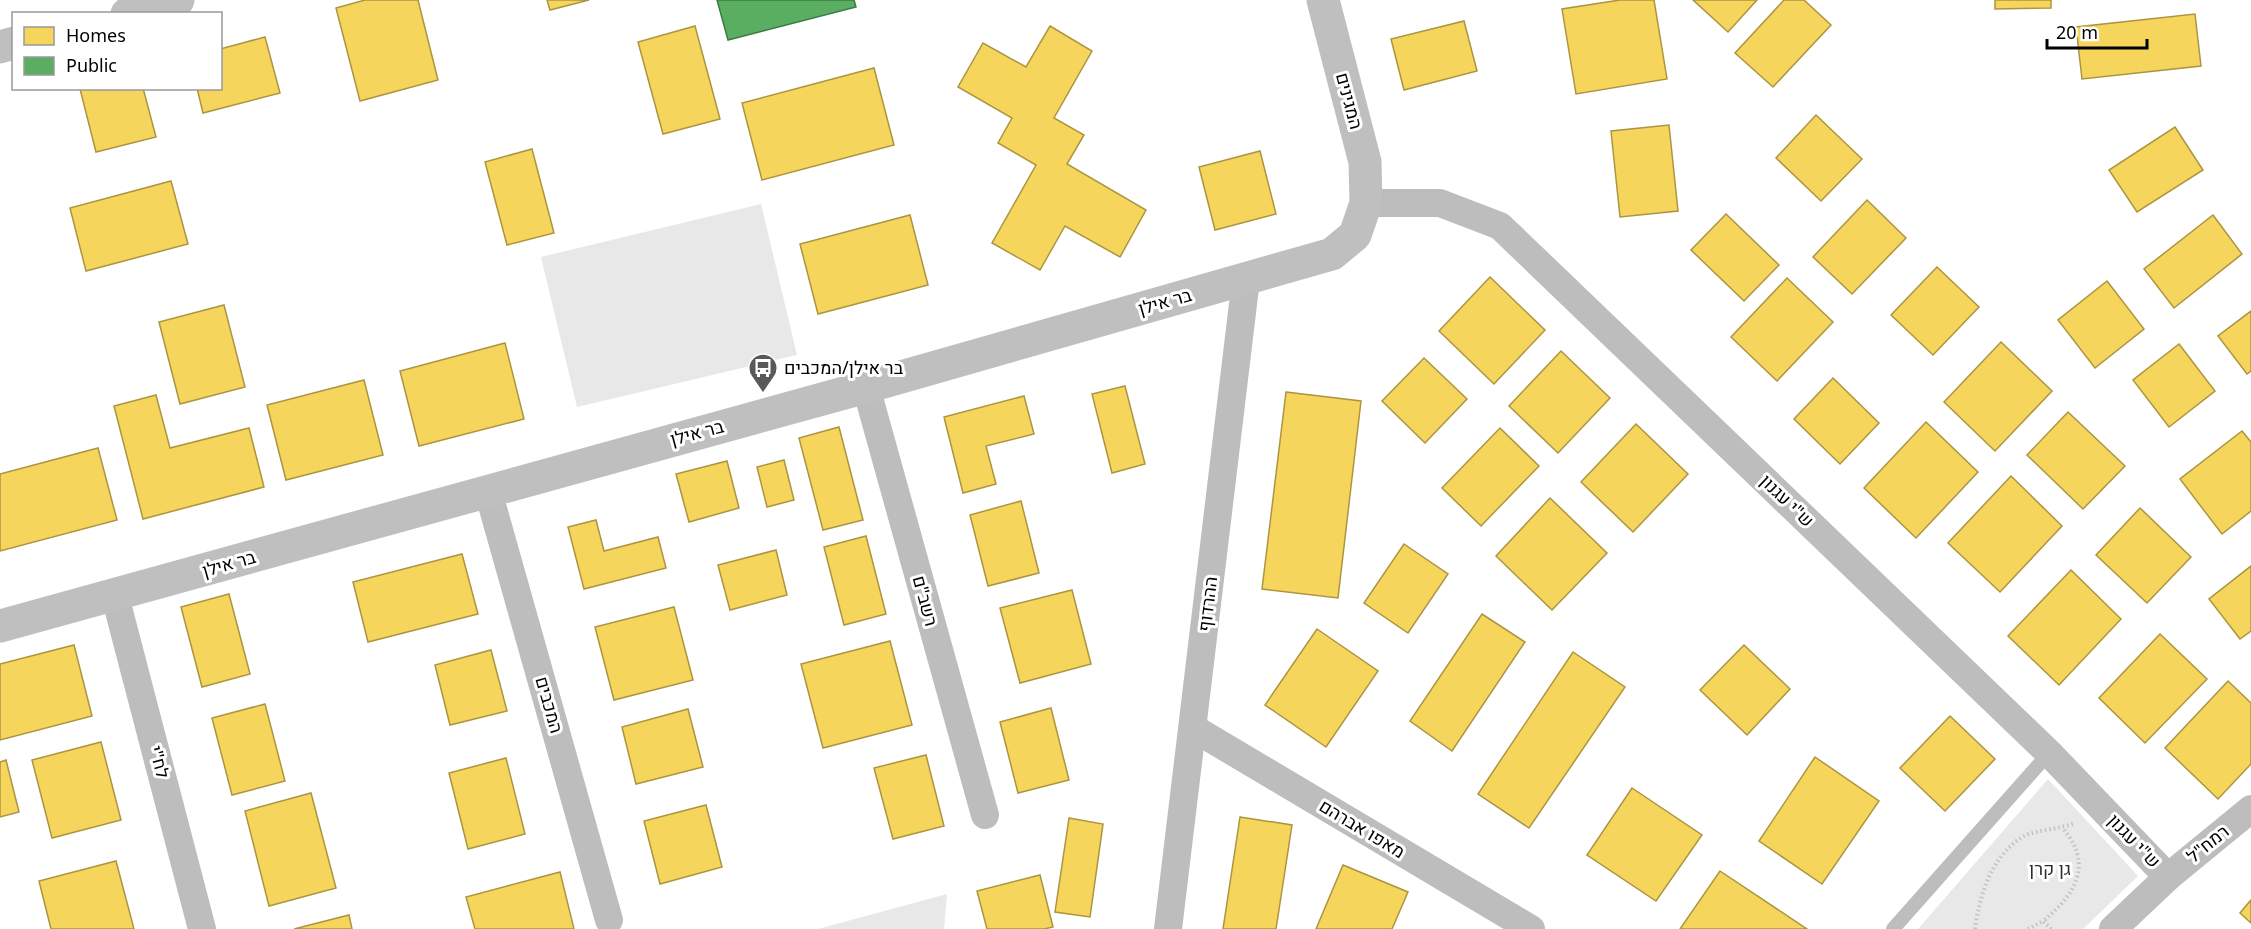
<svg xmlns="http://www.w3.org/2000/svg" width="2251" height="929" font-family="'Noto Sans',Heebo,sans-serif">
<rect width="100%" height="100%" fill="#fff"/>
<g fill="#e8e8e8">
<polygon points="761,204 797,355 577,407 541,257"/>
<polygon points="2048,779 2138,876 2083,929 1918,929"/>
<polygon points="947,894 944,929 818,929"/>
</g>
<g fill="#f6d55c" stroke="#ac9540" stroke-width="1.5">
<polygon points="365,0 418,0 438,80 360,101 336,8"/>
<polygon points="547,0 589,0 550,10"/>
<polygon points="1620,0 1654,0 1667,79 1576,94 1562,9"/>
<polygon points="1693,0 1757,0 1728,32"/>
<polygon points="1784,0 1804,0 1831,25 1773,87 1735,53"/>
<polygon points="1995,0 2051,0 2051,8 1995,9"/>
<polygon points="2195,14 2201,66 2082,79 2076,27"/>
<polygon points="1464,21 1477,71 1404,90 1391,39"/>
<polygon points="695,26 720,119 663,134 638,42"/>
<polygon points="1050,26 1092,51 1054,118 1084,135 1067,164 1146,210 1120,257 1065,226 1040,270 992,243 1036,165 998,143 1012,118 958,87 983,43 1026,67"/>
<polygon points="265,37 280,93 203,113 197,88 220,88 220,49"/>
<polygon points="874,68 894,145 762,180 742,103"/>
<polygon points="143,88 156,137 96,152 80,89"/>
<polygon points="1816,115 1862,159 1821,201 1776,158"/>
<polygon points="1669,125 1678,211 1620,217 1611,131"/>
<polygon points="2175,127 2203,170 2137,212 2109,170"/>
<polygon points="532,149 554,233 507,245 485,162"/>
<polygon points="1260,151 1276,214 1215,230 1199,167"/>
<polygon points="171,181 188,244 86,271 70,208"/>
<polygon points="1867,200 1906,238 1852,294 1813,257"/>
<polygon points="1726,214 1779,265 1744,301 1691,250"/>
<polygon points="910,215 928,285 818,314 800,244"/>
<polygon points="2213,215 2242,254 2174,308 2144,269"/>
<polygon points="1937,267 1979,307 1933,355 1891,315"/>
<polygon points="1490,277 1545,330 1494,384 1439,331"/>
<polygon points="1787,278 1833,322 1777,381 1731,337"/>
<polygon points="2107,281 2144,329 2095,368 2058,320"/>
<polygon points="224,305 245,387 180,404 159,322"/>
<polygon points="2251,311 2251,371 2247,374 2218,336"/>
<polygon points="2001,342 2052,391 1995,451 1944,402"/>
<polygon points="505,343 524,419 419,446 400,371"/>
<polygon points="2179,344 2215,391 2169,427 2133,380"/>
<polygon points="1561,351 1610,398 1558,453 1509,406"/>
<polygon points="1424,358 1467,399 1425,443 1382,401"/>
<polygon points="1833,378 1879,423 1840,464 1794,419"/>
<polygon points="364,380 383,455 286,480 267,405"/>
<polygon points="1125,386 1145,464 1112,473 1092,394"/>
<polygon points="1286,392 1361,401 1338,598 1262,589"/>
<polygon points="156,395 170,448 249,428 264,487 143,519 114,406"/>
<polygon points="1024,396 1034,434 986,446 996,484 963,493 944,417"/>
<polygon points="2068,412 2125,466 2083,509 2027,455"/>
<polygon points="1926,422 1978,472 1916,538 1864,488"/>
<polygon points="1636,424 1688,474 1633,532 1581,482"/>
<polygon points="839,427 863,520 823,530 799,438"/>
<polygon points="1500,428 1539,466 1481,526 1442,488"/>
<polygon points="2242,431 2251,442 2251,511 2222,534 2180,479"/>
<polygon points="98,448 117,520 0,551 0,474"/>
<polygon points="784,460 794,500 767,507 757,467"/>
<polygon points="727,461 739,508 689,522 676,474"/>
<polygon points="2011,476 2062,526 2000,592 1948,543"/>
<polygon points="1550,498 1607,553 1552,610 1496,556"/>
<polygon points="1021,501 1039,573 988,586 970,515"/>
<polygon points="2140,508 2191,557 2147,603 2096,555"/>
<polygon points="596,520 604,551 658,537 666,568 584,589 568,527"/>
<polygon points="866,536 886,614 844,625 824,547"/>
<polygon points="1404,544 1448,574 1408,633 1364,603"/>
<polygon points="776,550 787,595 730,610 718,565"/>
<polygon points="462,554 478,614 368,642 353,582"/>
<polygon points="2251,566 2251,631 2240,639 2209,599"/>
<polygon points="2071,570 2121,619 2059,685 2008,636"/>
<polygon points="1072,590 1091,664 1020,683 1000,608"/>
<polygon points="229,594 250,674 202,687 181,607"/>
<polygon points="674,607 693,680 614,700 595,627"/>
<polygon points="1482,614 1525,642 1452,751 1410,721"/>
<polygon points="1317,629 1378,671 1326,747 1265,705"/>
<polygon points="2160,634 2207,679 2145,743 2099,698"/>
<polygon points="890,641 912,725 823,748 801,664"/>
<polygon points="74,645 92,716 0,740 0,664"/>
<polygon points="1744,645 1790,689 1747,735 1700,690"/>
<polygon points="491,650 507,711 450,725 435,665"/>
<polygon points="1573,652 1625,687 1529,828 1478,794"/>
<polygon points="2228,681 2251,703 2251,764 2218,799 2165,748"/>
<polygon points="265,704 285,781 232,795 212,718"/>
<polygon points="1051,708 1069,780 1018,793 1000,722"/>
<polygon points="688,709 703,767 636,784 622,727"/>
<polygon points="1950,716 1995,759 1945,811 1900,768"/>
<polygon points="101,742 121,820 52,838 32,760"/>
<polygon points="926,755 944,826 893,839 874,768"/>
<polygon points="1815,757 1879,801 1822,884 1759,841"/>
<polygon points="506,758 525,834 468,849 449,773"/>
<polygon points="6,760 19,812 0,817 0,762"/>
<polygon points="1632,788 1702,835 1656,901 1587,855"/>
<polygon points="311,793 336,888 269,906 245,811"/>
<polygon points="706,805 722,867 660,884 644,821"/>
<polygon points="1240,817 1292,825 1276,929 1223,929"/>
<polygon points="1069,818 1103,824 1090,917 1055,912"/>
<polygon points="116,861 134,929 51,929 39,881"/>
<polygon points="1343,865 1408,892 1392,929 1316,929"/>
<polygon points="1720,871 1807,929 1680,929"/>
<polygon points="560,872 574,929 475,929 466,897"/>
<polygon points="1040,875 1053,927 1044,929 987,929 977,891"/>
<polygon points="2251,900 2251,923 2240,913"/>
<polygon points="349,915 352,929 294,929"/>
</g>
<polygon fill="#5aae61" stroke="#3f7a44" stroke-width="1.5" points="717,0 854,0 856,7 728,40"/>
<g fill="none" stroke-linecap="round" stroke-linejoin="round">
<g stroke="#c2c2c2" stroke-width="4" stroke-dasharray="1.5 3" stroke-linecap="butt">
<path d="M1975,929C1980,894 1991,856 2024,836C2036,830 2060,829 2075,823"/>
<polyline points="2028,929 2043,921"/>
<path d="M2051,929L2043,921C2064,904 2085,881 2077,853C2075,844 2068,835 2063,828"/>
</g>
<polyline stroke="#bdbdbd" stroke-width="14" points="1893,929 2049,753"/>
<g stroke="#bdbdbd" stroke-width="28">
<polyline points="1366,203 1440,203 1500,226 2049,753 2168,877"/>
<polyline points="866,387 985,815"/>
<polyline points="488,491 609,920"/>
<polyline points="115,596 202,929"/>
<polyline points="1193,728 1531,929"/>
<polyline points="1168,929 1246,279"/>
<polyline points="2113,929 2168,877 2251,809"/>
</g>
<g stroke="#bfbfbf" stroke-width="33">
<polyline points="127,14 178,0"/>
<polyline points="0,47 14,43"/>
<polyline points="0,626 866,387 1332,254 1355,235 1366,203 1365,162 1323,0"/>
</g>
</g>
<defs>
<g id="bus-pin" transform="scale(1.5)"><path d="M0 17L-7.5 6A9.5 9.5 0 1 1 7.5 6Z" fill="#595959" stroke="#fff"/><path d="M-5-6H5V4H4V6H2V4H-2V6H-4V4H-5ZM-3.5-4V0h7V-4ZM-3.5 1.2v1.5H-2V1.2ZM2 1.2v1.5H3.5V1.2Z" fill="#fff"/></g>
</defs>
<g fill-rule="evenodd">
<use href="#bus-pin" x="763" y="368"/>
</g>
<g text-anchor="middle" stroke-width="6" stroke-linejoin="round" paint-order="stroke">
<g font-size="18" fill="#000" stroke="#fff">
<text transform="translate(1349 101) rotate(75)" y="6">המגינים</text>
<text transform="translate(1165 302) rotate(-16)" y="6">בר אילן</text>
<text transform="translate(697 433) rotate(-15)" y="6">בר אילן</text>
<text transform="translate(1787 501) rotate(44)" y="6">ש"י עגנון</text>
<text transform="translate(229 564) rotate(-16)" y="6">בר אילן</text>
<text transform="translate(925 601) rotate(75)" y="6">רשב"ם</text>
<text transform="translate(1208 604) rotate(-83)" y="6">ההרדוף</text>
<text transform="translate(549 705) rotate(74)" y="6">המכבים</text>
<text transform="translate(159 762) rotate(75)" y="6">לח"י</text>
<text transform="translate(1362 829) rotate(31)" y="6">מאפו אברהם</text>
<text transform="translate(2134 841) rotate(46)" y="6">ש"י עגנון</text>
<text transform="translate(2208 844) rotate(-39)" y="6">רמח"ל</text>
</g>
<g font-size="18" fill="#000" stroke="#fff" text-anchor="start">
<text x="784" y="374">בר אילן/המכבים</text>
</g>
<g font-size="18" fill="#2c2c2c" stroke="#fff">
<text x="2050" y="875">גן קרן</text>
</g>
</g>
<rect x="12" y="12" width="210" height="78" fill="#ffffff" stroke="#999999" stroke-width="1.5"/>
<rect x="24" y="27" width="30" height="18" fill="#f6d55c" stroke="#999999" stroke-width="1.5"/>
<text x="66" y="42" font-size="18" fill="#000000">Homes</text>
<rect x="24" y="57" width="30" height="18" fill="#5aae61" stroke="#999999" stroke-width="1.5"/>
<text x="66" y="72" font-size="18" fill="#000000">Public</text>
<path d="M2047 39v9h100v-9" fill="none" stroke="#000000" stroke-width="3"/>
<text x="2056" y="39" font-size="18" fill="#000000" stroke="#ffffff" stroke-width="4.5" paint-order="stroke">20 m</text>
</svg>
